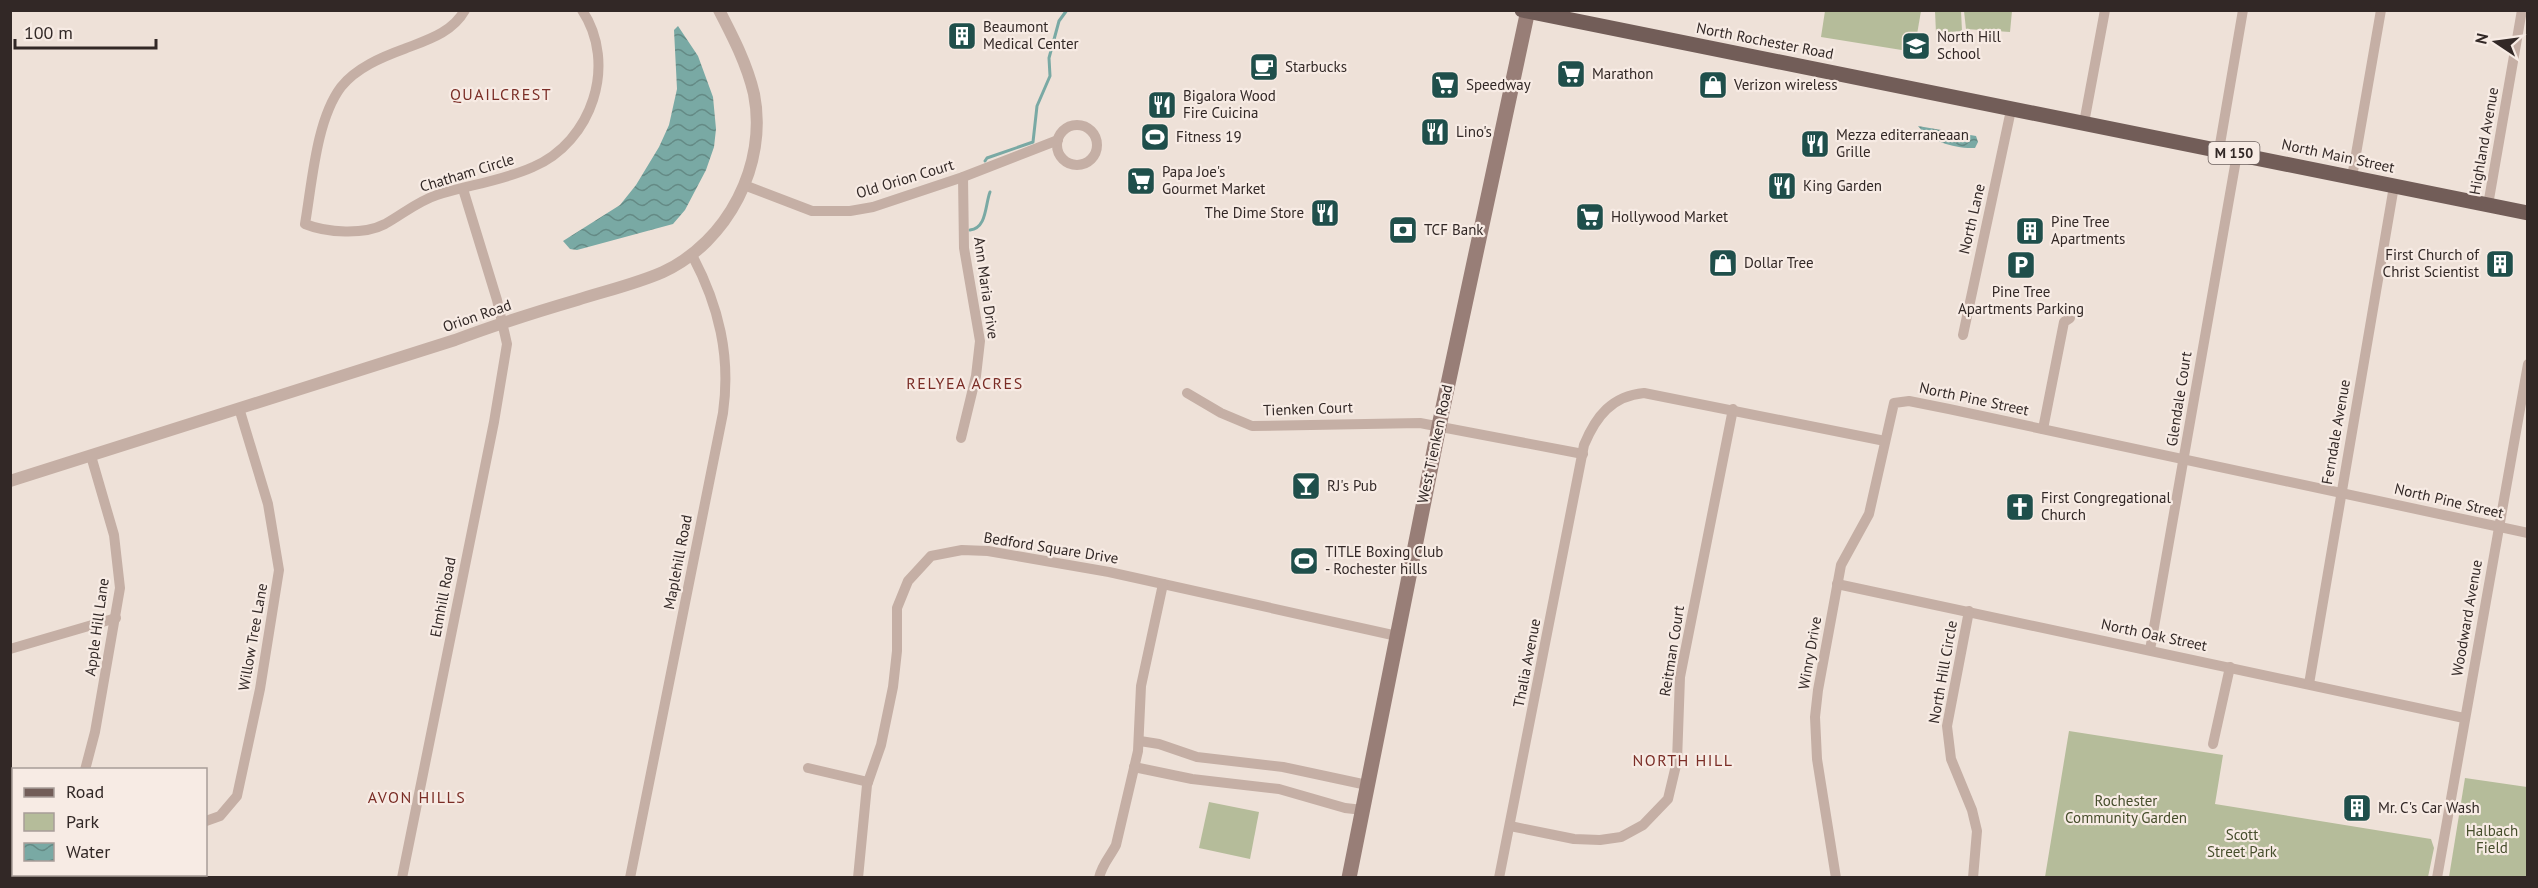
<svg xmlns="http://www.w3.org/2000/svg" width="2538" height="888" font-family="'PT Sans',sans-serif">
<defs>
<pattern id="water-waves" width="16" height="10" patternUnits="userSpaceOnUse" patternTransform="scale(1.5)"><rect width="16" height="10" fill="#79a9a4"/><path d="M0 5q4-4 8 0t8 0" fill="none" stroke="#648a85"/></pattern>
</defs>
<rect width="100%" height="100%" fill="#eee1d8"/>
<g fill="#b5bc9a">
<polygon points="1825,11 1921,11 1914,52 1821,37"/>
<polygon points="1935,11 1961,11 1962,31 1936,33"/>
<polygon points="1964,11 2012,11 2010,32 1966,29"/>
<polygon points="2069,731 2223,755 2215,804 2431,839 2434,848 2428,877 2045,877"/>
<polygon points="2465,778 2527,787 2527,877 2449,877"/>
<polygon points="1209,802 1259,812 1250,859 1199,848"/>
</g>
<g fill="url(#water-waves)">
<polygon points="678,26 698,56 713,97 716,129 714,147 706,170 685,210 673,224 577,250 570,249 563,241 620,205 636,185 659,147 669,125 677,89 674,30"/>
<path d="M1918,126L1976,136L1978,142L1975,148C1955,149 1929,141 1918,126Z"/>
</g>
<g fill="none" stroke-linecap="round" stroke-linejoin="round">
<g stroke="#79a9a4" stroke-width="3">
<polyline points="985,161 987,158 1033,142 1037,106 1050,76 1049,58 1059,21 1067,10"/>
<path d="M970,230C987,228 985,205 990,192"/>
</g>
<g stroke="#c5afa5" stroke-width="10">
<path d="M465,10C452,33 427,40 404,49C382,57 356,68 341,87C316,120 312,184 305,224C327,233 364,235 385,224C403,214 418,201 437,195C468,185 502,181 533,167C592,142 618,64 582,10"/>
<polyline points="2084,123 2105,10"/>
<circle cx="1077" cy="145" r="20"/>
<polyline points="2219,150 2243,10"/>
<polyline points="2352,177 2381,10"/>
<polyline points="744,185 812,211 850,211 873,207 963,177 1058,140"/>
<polyline points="2488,205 2522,10"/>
<polyline points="1963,335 2011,110"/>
<polyline points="1187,393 1221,413 1252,426 1420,423 1583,454"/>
<polyline points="2043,429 2064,322 2070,318"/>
<polyline points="961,438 976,376 980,341 964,248 963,177"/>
<polyline points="1837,584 2464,718"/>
<polyline points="1969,611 1947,726 1951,759 1972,810 1977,831 1973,878"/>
<polyline points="10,649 116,618"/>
<polyline points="2150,650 2237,154"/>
<polyline points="2309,684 2394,186"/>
<polyline points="1140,741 1159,744 1197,757 1283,767 1367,785"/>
<polyline points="2213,744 2230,667"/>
<polyline points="1134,767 1192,779 1279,789 1345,808 1363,810"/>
<polyline points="808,768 868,782"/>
<polyline points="85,770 95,732 120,588 114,535 91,456"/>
<polyline points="206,821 220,816 237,796 260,689 279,570 268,504 239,408"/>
<polyline points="10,822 14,820"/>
<polyline points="1510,826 1574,839 1600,840 1621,837 1643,825 1668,799 1677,761 1680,677 1733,409"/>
<polyline points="402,878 494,422 507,344 497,300 463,189"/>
<path d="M630,878L723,413C731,356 719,306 692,255"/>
<polyline points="858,878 867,785 881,745 893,687 897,651 897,608 908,581 931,556 962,550 988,551 1109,572 1397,636"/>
<path d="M1099,878C1102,864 1110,857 1116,845L1138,751L1141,686L1163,584"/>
<path d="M1499,878L1584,445C1596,416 1612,396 1644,393L1885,441"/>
<polyline points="1836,878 1817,759 1815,717 1818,690 1841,565 1869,514 1894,403 1909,401 1949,409 2528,533"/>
<polyline points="2437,878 2528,364"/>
</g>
<path stroke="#c5afa5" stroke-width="12" d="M10,481L455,340C495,325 536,312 577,300C605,291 636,284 663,272C728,242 768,164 754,94C747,64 733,37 719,10"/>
<polyline stroke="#987e77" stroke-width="15" points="1349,878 1439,426 1528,10"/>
<polyline stroke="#725d58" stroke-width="15" points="1522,10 2528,213"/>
</g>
<defs>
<g id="building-square" transform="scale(1.5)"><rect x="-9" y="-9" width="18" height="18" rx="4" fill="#1f4f4b" stroke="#f7ebe4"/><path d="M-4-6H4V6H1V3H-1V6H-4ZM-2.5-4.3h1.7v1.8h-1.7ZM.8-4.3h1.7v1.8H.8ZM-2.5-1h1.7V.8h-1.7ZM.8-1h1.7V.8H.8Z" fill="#fff"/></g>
<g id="school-square" transform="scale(1.5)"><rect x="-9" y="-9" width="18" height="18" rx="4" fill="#1f4f4b" stroke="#f7ebe4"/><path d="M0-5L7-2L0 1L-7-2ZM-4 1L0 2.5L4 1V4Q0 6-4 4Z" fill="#fff"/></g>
<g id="cafe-square" transform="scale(1.5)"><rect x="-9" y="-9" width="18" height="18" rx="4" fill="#1f4f4b" stroke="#f7ebe4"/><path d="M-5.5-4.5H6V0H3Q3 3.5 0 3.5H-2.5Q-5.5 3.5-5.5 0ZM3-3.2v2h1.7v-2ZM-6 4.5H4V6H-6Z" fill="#fff"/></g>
<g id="supermarket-square" transform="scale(1.5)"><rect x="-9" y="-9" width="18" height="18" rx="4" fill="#1f4f4b" stroke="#f7ebe4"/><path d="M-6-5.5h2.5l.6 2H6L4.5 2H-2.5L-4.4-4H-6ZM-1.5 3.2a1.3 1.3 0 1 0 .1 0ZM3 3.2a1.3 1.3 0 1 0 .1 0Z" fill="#fff"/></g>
<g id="shop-square" transform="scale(1.5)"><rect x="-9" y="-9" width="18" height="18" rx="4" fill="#1f4f4b" stroke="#f7ebe4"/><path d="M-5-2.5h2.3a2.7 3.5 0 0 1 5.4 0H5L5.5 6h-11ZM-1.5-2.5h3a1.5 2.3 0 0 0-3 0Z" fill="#fff"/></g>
<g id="restaurant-square" transform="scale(1.5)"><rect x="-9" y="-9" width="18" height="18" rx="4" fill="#1f4f4b" stroke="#f7ebe4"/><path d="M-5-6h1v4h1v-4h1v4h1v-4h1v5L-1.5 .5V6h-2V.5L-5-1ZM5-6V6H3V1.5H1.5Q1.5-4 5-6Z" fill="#fff"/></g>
<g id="stadium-square" transform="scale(1.5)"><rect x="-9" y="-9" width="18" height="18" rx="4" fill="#1f4f4b" stroke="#f7ebe4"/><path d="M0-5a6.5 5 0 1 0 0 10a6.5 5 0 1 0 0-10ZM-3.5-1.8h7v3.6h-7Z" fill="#fff"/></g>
<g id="bank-square" transform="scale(1.5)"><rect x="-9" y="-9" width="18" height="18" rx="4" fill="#1f4f4b" stroke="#f7ebe4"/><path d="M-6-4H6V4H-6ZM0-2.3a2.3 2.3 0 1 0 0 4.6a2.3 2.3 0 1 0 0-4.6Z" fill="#fff"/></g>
<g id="parking-square" transform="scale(1.5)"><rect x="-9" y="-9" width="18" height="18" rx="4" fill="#1f4f4b" stroke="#f7ebe4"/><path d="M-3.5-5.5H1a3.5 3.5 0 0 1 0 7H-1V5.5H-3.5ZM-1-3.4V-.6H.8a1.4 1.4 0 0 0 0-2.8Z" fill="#fff"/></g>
<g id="bar-square" transform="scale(1.5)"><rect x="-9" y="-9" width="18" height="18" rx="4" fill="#1f4f4b" stroke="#f7ebe4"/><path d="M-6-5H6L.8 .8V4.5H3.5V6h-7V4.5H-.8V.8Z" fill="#fff"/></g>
<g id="church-square" transform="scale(1.5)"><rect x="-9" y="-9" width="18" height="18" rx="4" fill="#1f4f4b" stroke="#f7ebe4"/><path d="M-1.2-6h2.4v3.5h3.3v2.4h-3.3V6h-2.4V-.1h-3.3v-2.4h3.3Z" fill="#fff"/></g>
</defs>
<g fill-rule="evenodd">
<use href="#building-square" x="962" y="36"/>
<use href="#school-square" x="1916" y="46"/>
<use href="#cafe-square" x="1264" y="67"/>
<use href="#supermarket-square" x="1571" y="74"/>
<use href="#supermarket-square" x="1445" y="85"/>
<use href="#shop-square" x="1713" y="85"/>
<use href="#restaurant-square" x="1162" y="105"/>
<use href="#restaurant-square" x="1435" y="132"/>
<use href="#stadium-square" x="1155" y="137"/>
<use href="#restaurant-square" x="1815" y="144"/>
<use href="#supermarket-square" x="1141" y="181"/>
<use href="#restaurant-square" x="1782" y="186"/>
<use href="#restaurant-square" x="1325" y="213"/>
<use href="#supermarket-square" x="1590" y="217"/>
<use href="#bank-square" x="1403" y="230"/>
<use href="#building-square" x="2030" y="231"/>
<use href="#shop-square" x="1723" y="263"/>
<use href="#building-square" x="2500" y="264"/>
<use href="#parking-square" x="2021" y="265"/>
<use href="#bar-square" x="1306" y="486"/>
<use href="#church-square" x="2020" y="507"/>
<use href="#stadium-square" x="1304" y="561"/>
<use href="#building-square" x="2357" y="808"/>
</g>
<g text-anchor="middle" stroke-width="4.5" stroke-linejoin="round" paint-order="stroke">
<rect fill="#f7ebe4" stroke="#6d625f" stroke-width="1.5" x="2208.5" y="142" width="51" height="22" rx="4.5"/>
<g font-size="14" font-weight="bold" fill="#322826">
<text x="2234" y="158">M 150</text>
</g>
<g font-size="15" fill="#322826" stroke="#f7ebe4" text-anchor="start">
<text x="983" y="32">Beaumont<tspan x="983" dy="17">Medical Center</tspan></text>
<text x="1937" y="42">North Hill<tspan x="1937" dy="17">School</tspan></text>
<text x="1285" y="72">Starbucks</text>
<text x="1592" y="79">Marathon</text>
<text x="1466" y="90">Speedway</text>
<text x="1734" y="90">Verizon wireless</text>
<text x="1183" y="101">Bigalora Wood<tspan x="1183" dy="17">Fire Cuicina</tspan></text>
<text x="1456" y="137">Lino's</text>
<text x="1836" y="140">Mezza editerraneaan<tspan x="1836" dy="17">Grille</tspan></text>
<text x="1176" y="142">Fitness 19</text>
<text x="1162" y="177">Papa Joe's<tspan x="1162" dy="17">Gourmet Market</tspan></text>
<text x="1803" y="191">King Garden</text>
<text x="1304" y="218" text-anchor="end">The Dime Store</text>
<text x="1611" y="222">Hollywood Market</text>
<text x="2051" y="227">Pine Tree<tspan x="2051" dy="17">Apartments</tspan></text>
<text x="1424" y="235">TCF Bank</text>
<text x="2479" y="260" text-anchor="end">First Church of<tspan x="2479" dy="17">Christ Scientist</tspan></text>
<text x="1744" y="268">Dollar Tree</text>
<text x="2021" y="297" text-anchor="middle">Pine Tree<tspan x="2021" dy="17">Apartments Parking</tspan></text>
<text x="1327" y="491">RJ's Pub</text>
<text x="2041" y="503">First Congregational<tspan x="2041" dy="17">Church</tspan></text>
<text x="1325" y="557">TITLE Boxing Club<tspan x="1325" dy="17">- Rochester hills</tspan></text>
<text x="2378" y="813">Mr. C's Car Wash</text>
</g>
<g font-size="15" fill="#322826" stroke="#f7ebe4">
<text transform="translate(1765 41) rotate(11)" y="5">North Rochester Road</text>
<text transform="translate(2484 141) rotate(-80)" y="5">Highland Avenue</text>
<text transform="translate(2338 156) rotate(12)" y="5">North Main Street</text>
<text transform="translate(467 173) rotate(-17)" y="5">Chatham Circle</text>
<text transform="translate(905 179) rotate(-17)" y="5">Old Orion Court</text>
<text transform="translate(1972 219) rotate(-77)" y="5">North Lane</text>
<text transform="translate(986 288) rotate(82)" y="5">Ann Maria Drive</text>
<text transform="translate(477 316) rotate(-19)" y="5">Orion Road</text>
<text transform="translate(1974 399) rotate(12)" y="5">North Pine Street</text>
<text transform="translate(2179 399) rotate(-81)" y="5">Glendale Court</text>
<text transform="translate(1308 409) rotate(-2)" y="5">Tienken Court</text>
<text transform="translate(2336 432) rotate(-80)" y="5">Ferndale Avenue</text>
<text transform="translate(1435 444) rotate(-78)" y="5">West Tienken Road</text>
<text transform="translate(2449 501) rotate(13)" y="5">North Pine Street</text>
<text transform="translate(1051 548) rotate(9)" y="5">Bedford Square Drive</text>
<text transform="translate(678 562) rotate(-79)" y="5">Maplehill Road</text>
<text transform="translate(443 597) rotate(-79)" y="5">Elmhill Road</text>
<text transform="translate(2467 618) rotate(-80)" y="5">Woodward Avenue</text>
<text transform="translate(97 627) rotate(-82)" y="5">Apple Hill Lane</text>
<text transform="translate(2154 635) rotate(12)" y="5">North Oak Street</text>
<text transform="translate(253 637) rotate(-80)" y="5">Willow Tree Lane</text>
<text transform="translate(1672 651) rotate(-81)" y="5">Reitman Court</text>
<text transform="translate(1810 653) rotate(-80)" y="5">Winry Drive</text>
<text transform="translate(1527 663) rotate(-79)" y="5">Thalia Avenue</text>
<text transform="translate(1943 672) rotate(-80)" y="5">North Hill Circle</text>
</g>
<g font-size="15" fill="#464e2c" stroke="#f7ebe4">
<text x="2126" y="806">Rochester<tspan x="2126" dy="17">Community Garden</tspan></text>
<text x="2492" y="836">Halbach<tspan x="2492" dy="17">Field</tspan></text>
<text x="2242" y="840">Scott<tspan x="2242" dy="17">Street Park</tspan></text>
</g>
<g font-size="16" letter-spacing="1.5" fill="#7a2d26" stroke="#f7ebe4">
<text x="501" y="100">QUAILCREST</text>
<text x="965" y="389">RELYEA ACRES</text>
<text x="1683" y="766">NORTH HILL</text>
<text x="417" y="803">AVON HILLS</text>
</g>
</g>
<rect width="2538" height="888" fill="none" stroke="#322826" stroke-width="24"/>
<rect x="12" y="768" width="195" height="108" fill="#f7ebe4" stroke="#a89d98" stroke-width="1.5"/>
<rect x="24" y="788" width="30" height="9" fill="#725d58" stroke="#a89d98" stroke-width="1.5"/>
<text x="66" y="798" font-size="18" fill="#322826">Road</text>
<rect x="24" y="813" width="30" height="18" fill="#b5bc9a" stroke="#a89d98" stroke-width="1.5"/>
<text x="66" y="828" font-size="18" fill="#322826">Park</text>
<rect x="24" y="843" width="30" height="18" fill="url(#water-waves)" stroke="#a89d98" stroke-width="1.5"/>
<text x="66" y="858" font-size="18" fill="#322826">Water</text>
<g transform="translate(2496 42) rotate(283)" stroke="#f7ebe4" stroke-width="4.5" paint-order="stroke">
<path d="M0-4.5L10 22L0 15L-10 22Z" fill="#322826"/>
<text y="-9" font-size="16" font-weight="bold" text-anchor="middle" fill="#322826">N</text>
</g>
<path d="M15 39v9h141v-9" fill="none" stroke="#322826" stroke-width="3"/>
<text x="24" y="39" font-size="18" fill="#322826" stroke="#f7ebe4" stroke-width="4.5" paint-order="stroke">100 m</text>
</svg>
